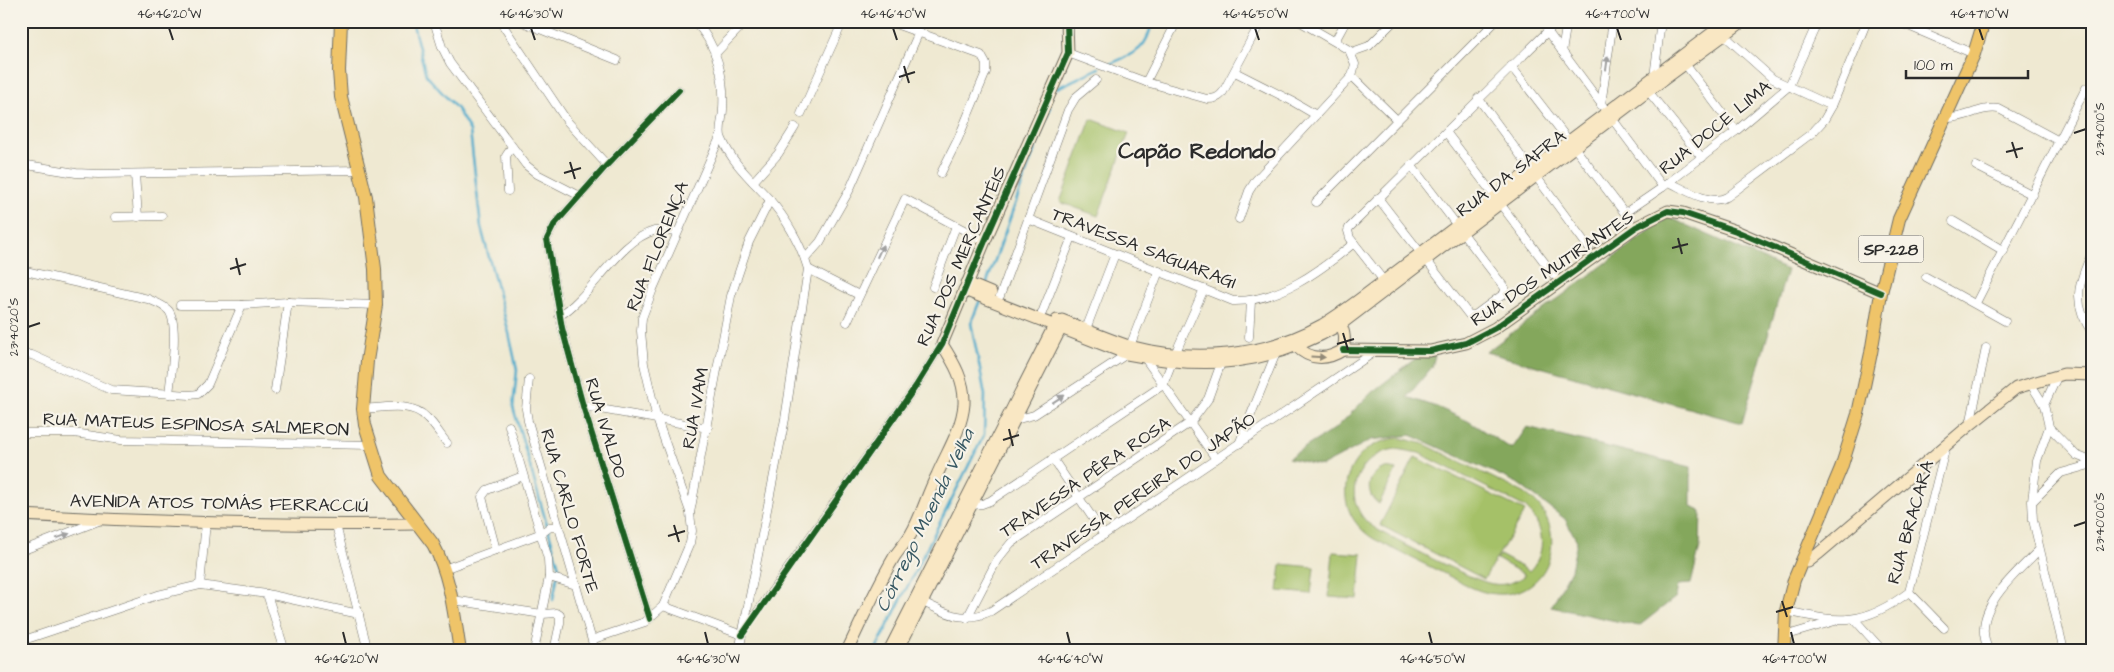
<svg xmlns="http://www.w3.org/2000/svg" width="2114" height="672" font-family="'Architects Daughter',sans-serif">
<rect width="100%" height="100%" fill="#f7f3e8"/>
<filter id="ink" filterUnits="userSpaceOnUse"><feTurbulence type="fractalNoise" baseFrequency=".02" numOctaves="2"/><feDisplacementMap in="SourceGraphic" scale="10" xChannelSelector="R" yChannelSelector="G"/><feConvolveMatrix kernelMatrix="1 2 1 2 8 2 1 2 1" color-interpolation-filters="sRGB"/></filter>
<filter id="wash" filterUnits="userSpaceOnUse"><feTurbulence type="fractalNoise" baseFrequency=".0096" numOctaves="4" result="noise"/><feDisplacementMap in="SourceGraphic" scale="20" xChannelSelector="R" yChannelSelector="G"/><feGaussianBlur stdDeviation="1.12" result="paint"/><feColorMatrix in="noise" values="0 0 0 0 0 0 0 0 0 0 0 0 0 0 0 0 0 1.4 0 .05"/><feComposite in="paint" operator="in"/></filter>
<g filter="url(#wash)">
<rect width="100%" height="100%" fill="#efe9d2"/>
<g fill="#a5c168" stroke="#68764a" fill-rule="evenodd">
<polygon points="1091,119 1129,133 1098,216 1060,202"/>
<path d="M1400,438L1424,444L1524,493C1573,524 1553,598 1496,594C1477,593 1459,581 1443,573C1420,562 1397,551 1374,539C1325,509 1343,442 1400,438ZM1396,449L1419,453L1525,507C1543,523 1549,552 1529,571L1500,555L1497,559L1525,575C1516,582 1505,586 1493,584C1478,583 1377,533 1367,522C1339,493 1361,453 1396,449Z"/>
<polygon points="1415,457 1525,511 1484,579 1380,525"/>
<path d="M1385,468L1396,470L1379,504C1363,493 1368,473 1385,468Z"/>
<polygon points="1333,552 1362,554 1358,599 1329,597"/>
<polygon points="1281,564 1314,567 1311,594 1278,591"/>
</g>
<g fill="#84a75c" stroke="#586944">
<polygon points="1668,217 1787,270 1742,423 1486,352"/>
<polygon points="1435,355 1432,367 1407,397 1437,407 1468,421 1512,449 1527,427 1691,467 1691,507 1701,511 1700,546 1691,584 1678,585 1676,597 1639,626 1551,607 1571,570 1577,541 1565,519 1517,483 1411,435 1371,440 1322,466 1288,458 1336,428 1371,393 1416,358"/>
</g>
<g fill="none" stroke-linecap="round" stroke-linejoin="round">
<g stroke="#4eabcc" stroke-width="2.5">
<polyline points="412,21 426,75 457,109 470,131 481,227 509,333 517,370 513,407 559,567 553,600"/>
<path d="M1107,65C1133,54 1147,52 1152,21"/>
<polyline points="1057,88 1099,68"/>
<polyline points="985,288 1050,107"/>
<polyline points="875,651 984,435 985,395 971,323 980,300"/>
</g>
</g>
</g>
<g filter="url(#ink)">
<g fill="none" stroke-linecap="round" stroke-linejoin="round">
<g stroke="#706e65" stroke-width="9">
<g id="street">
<polyline points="434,21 442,47 450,63 526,165 537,174 580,196"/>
<polyline points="500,21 567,121 607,165"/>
<polyline points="520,21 617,60"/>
<path d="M694,21C717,43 725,79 723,109C723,118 718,132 722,139C732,163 752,180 769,199C786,218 801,244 808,269L785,419L739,651"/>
<polyline points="887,21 981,55 986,64 986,72 958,139 941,173"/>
<polyline points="1299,21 1349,50 1355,64 1352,76 1397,120"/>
<polyline points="1897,21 1974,54"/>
<polyline points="1547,31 1663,187"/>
<polyline points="1725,36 1773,79 1832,106"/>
<polyline points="1335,41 1346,21"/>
<polyline points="1352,52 1369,46 1394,21"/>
<polyline points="1562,52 1567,21"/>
<path d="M1068,53L1146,82L1207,99C1214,99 1219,98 1223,92L1261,21"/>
<polyline points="715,54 746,21"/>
<polyline points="1685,64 1736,131"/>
<polyline points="1511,66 1569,141"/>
<polyline points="1235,72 1292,101 1316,115"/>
<polyline points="1654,77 1661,21"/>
<polyline points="1146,82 1177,21"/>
<polyline points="1648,91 1702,158"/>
<polyline points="1478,98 1589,248"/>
<polyline points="1601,105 1613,21"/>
<polyline points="801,114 843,21"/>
<path d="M1946,118C1965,119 1981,106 1999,109L2059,141"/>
<polyline points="1446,132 1554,275"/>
<polyline points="1574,147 1630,220"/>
<polyline points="21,164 76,173 98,174 360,170"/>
<polyline points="1976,166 2033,195"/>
<polyline points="135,174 138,217"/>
<polyline points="753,182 778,154 795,127"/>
<path d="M1669,182C1686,190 1709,206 1727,197L1812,133L1824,120L1832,106L1867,21"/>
<polyline points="508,191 506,156 512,147"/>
<polyline points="1378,198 1469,315 1475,315 1505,293 1505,288 1501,283 1411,165"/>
<polyline points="1316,202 1496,21"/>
<polyline points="1625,213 1663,187 1736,131 1789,86 1818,21"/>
<polyline points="115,217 162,216"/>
<path d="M1028,219L1233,301C1279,302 1320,271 1354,243"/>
<polyline points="1239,219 1249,191 1256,180 1352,76"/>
<polyline points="1953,221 2004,251"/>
<path d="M2093,251C2078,283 2071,303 2093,334"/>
<polyline points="805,259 820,242 849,191 919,32"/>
<polyline points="808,269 859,295"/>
<path d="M21,270L148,299C155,302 164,305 169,311C179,325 171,375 169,394"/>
<polyline points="1926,277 2005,321"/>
<polyline points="1384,281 1350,238 1348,231 1349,228 1558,21"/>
<polyline points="933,287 956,226"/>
<polyline points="1000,296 1068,110 1076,97 1096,80"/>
<polyline points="1976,303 2086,88"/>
<polyline points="180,305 242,305"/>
<polyline points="1042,313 1072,237"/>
<path d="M559,316C591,297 619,240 654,231C661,230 669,231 677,232"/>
<polyline points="847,322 905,199 985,241"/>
<polyline points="1086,329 1115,254"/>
<polyline points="1249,337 1251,301"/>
<polyline points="21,354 32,355 111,390 190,395 198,394 208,384 242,305 288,302 376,305"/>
<polyline points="1175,354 1204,289"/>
<polyline points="1144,357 1216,459"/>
<polyline points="529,379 526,409 528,421 595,651"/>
<polyline points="2030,383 2044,405 2049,427 2037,461 2032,501 2033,520 2064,651"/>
<polyline points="275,390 288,302"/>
<polyline points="2044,405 2058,375"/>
<polyline points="583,406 708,428"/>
<path d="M363,409C383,408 412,401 427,418C435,425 440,435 447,443"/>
<polyline points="1011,421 1034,415 1127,354 1159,271"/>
<polyline points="1970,425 1986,348"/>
<polyline points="509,426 548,559 549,577 534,651"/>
<polyline points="2049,427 2076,455 2093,462"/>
<polyline points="21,433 74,433 121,440 370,445"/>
<polyline points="1239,444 1276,353"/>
<polyline points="1053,459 1104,535"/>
<polyline points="2033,501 2061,473 2093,464"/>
<polyline points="972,505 982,504 990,501 1163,385 1172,362"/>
<polyline points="690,512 657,419 644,364 641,331 642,318 653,289 720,137"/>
<polyline points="336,525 368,651"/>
<polyline points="496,550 482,497 487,490 523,476"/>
<polyline points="21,551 101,520"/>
<polyline points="444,569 542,533 550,527 559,527"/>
<polyline points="549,577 576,585"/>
<polyline points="200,585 206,522"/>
<polyline points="1909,592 1944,628"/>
<polyline points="267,594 285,651"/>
<polyline points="453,600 542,614 557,613 560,615 560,623 554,651"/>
<path d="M919,600C945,613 963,624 991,611L1376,351"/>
<polyline points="663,606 742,635"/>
<path d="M1786,611C1839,623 1864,626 1909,592L1946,446"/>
<polyline points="967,618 997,560 1011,543 1191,422 1208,399 1221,363"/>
<polyline points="650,619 583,406 562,328 547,239 554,225 607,165 679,90"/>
<polyline points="1855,620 1883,651"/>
<polyline points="744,631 916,386 942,344"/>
<polyline points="1784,636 1835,621"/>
<polyline points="594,639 645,622 663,606 690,543 692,531 690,513 731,296 749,242 770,200"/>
<polyline points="21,641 158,595 200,585 267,594 359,614"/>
<path d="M1988,651C1986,643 1983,635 1984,628C1985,599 2020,569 2039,550"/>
</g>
</g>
<g stroke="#706e65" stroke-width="13">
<g id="secondary">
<polyline points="967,283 991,293"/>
<path d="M964,290L1127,354C1208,370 1268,366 1341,324L1648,91L1743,21"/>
<path d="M1062,320C1084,329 1107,339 1129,346C1193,363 1264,357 1322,325C1344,312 1364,296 1384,281L1728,21"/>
<path d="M1296,346C1310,360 1326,361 1343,350C1346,338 1345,329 1337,320"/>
<polyline points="1343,350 1430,351 1466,343 1495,328 1636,227 1668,211 1683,213 1736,231 1881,293"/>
<path d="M21,515C153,522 285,526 416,524"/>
<polyline points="1802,560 1808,562 1818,554 1970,425 2016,388 2064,374 2093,375"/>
<polyline points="903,640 1064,322"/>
<path d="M847,651C862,620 876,588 893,559C898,550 906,543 911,534C922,515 927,494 937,475C947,452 962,429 964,404C965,381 954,363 942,344L985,241L1068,53L1067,21"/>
<polyline points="889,651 1057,320"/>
</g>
</g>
<g stroke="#706e65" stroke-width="14">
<g id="primary">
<path d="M341,21L339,71L341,97L366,197L375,269L376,305L367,361L363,409L365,425L381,476L433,544C451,577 454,614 460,651"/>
<polyline points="1784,651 1786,611 1794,580 1841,468 1858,414 1871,353 1881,293 1899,219 1974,54 1984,21"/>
</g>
</g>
<use href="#street" stroke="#fff" stroke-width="8"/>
<use href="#secondary" stroke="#f9e7c3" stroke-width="11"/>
<use href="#primary" stroke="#efc469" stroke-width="12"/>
<g stroke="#f7f3e8" stroke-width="9">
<g id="cycleway">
<polyline points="1343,350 1430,351 1466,343 1495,328 1636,227 1668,211 1683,213 1736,231 1881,293"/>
<polyline points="650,619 583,406 562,328 547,239 554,225 607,165 679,90"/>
<polyline points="742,635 916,386 942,344 985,241 1068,53 1067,21"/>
</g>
</g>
<use href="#cycleway" stroke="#1b5e20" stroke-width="6"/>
</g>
<defs><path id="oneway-solid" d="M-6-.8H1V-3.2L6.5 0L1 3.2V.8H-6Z" transform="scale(1.25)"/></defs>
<g fill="#a0a0a0">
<use href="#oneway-solid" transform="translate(1607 63) rotate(-82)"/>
<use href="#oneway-solid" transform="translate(880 251) rotate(-65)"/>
<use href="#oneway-solid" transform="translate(1058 399) rotate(-34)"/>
<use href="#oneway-solid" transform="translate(63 536) rotate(-20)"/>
</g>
<use fill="#928977" href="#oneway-solid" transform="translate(1318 357) rotate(4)"/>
</g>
<path fill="none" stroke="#2b2b2b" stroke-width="2" d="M169,28L173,40M531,28L535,40M893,28L897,40M1255,28L1259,40M1617,28L1621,40M1979,28L1983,40M904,66L909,83M899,77L915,72M2074,133L2086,129M2012,142L2017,158M2006,152L2023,148M570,162L575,179M564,173L581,168M1678,238L1682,254M1672,248L1688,244M236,258L240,275M230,269L246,264M28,327L40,323M1343,333L1348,350M1337,344L1354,339M1009,429L1013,446M1003,440L1019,435M674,525L679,542M2074,526L2086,522M668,536L685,531M1782,601L1787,617M1776,612L1793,607M343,632L346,644M705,632L708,644M1067,632L1070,644M1429,632L1432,644M1791,632L1794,644"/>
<g text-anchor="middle" stroke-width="4.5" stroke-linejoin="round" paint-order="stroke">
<rect fill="#f7f3e8" stroke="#686764" stroke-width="1" x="1858.5" y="235.5" width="65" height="27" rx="4"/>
<g font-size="16" font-weight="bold" fill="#2b2b2b">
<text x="1891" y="255">SP-228</text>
</g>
<g font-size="18" fill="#2b2b2b" stroke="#f7f3e8">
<text transform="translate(1715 127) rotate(-39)" y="6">RUA DOCE LIMA</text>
<text transform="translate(1511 173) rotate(-37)" y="6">RUA DA SAFRA</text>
<text transform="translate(657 246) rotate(-68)" y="6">RUA FLORENÇA</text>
<text transform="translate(1144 248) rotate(21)" y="6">TRAVESSA SAGUARAGI</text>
<text transform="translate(961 256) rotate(-66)" y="6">RUA DOS MERCANTÉIS</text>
<text transform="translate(1552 268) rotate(-34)" y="6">RUA DOS MUTIRANTES</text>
<text transform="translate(695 408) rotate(-80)" y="6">RUA IVAM</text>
<text transform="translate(196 424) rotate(2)" y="6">RUA MATEUS ESPINOSA SALMERON</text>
<text transform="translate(606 428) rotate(73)" y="6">RUA IVALDO</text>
<text transform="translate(1085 477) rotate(-34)" y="6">TRAVESSA PÊRA ROSA</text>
<text transform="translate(1143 491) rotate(-34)" y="6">TRAVESSA PEREIRA DO JAPÃO</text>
<text transform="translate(219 503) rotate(1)" y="6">AVENIDA ATOS TOMÁS FERRACCIÚ</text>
<text transform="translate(570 511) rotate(74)" y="6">RUA CARLO FORTE</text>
<text transform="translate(1910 522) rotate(-74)" y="6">RUA BRACARÁ</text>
</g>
<g font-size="19" font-style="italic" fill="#375863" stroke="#f7f3e8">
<text transform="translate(924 520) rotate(-64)" y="7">Córrego Moenda Velha</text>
</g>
<g font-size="22" font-weight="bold" fill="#2b2b2b" stroke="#f7f3e8">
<text x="1197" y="158">Capão Redondo</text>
</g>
</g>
<rect width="2114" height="672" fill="none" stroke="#f7f3e8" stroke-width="55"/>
<path d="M1906 70v8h122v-8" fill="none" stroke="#2b2b2b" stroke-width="2.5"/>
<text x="1914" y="70" font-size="15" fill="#2b2b2b" stroke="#f7f3e8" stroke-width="4" paint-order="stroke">100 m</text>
<rect x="28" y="28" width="2058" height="616" fill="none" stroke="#2b2b2b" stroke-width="2"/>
<g font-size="12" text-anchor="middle" fill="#2b2b2b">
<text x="169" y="18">46°46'20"W</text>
<text x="531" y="18">46°46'30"W</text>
<text x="893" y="18">46°46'40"W</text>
<text x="1255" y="18">46°46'50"W</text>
<text x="1617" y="18">46°47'00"W</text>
<text x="1979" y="18">46°47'10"W</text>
<text transform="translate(2100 129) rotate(-90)" y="4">23°40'10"S</text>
<text transform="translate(14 327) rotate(-90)" y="4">23°40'20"S</text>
<text transform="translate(2100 522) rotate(-90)" y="4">23°40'00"S</text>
<text x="346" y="663">46°46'20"W</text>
<text x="708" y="663">46°46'30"W</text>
<text x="1070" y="663">46°46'40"W</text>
<text x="1432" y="663">46°46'50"W</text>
<text x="1794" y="663">46°47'00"W</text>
</g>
</svg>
